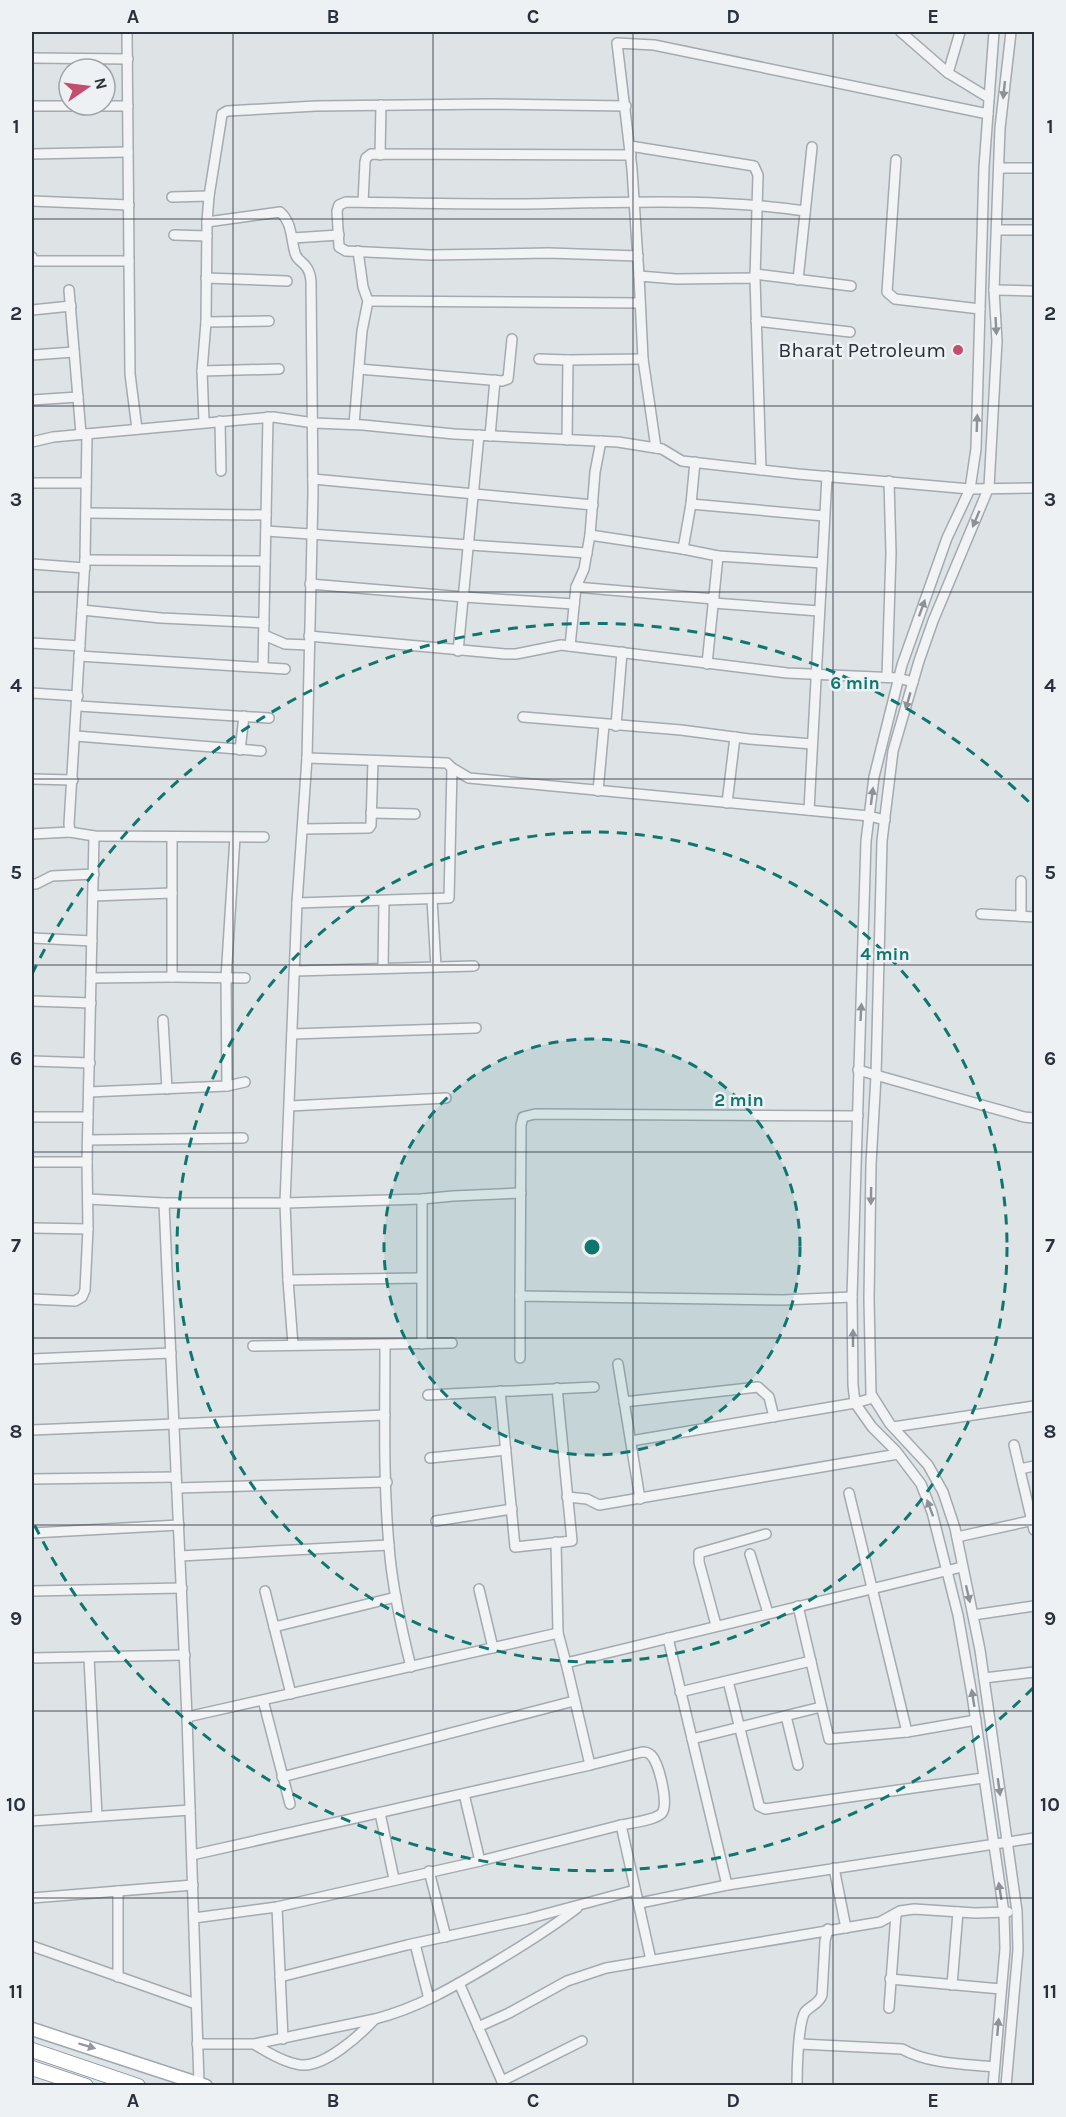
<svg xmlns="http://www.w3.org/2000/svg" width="1066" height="2117" font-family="Karla,sans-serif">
<rect width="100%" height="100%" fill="#dee3e6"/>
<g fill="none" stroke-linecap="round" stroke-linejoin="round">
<g stroke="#a4aab0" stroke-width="12">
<g id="minor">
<polyline points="127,32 130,374 137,429"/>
<polyline points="901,32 948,73 960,32"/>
<polyline points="32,58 128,59"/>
<polyline points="948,73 989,98"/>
<polyline points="32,106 128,106"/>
<polyline points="630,146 754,166 758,175 755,278"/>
<polyline points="32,154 128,152"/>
<polyline points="380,155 381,105"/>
<polyline points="896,160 887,292 895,299 980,309"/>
<polyline points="999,168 1034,168"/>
<polyline points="172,197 209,196"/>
<polyline points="32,201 129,205"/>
<polyline points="363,202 365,162 366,158 371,154 631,155"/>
<path d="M207,222L280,212C292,222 291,239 295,253C298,264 309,261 311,281L313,493L307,758L297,903L285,1203L288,1280L293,1345"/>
<polyline points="997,230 1034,230"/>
<polyline points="174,235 207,236"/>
<polyline points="293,238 339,235"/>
<path d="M638,256L549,253L430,255L346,251L339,247L337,211L339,205L346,202C403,203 461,204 519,204C614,203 709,197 805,211"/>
<polyline points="32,257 33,261 129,261"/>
<polyline points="755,274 851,286"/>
<polyline points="639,276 632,169 617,43 654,45 988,114"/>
<polyline points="206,278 287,281"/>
<polyline points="798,280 812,147"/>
<polyline points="69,290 81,434"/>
<polyline points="994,290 1034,291"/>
<polyline points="368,301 640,303"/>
<polyline points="32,310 71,306"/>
<polyline points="756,321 850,332"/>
<polyline points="206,322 269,321"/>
<polyline points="32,355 74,352"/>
<polyline points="539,359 568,360"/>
<polyline points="359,369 502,381 508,379 512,339"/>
<polyline points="202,371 279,369"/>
<polyline points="32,400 78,397"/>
<polyline points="220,421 221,471"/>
<polyline points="204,422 202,371 206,322 207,222 209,196 221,121 222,114 227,111 316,106 491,104 626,106"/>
<polyline points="354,424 362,331 368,301 363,287 358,251"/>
<polyline points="87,434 85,560 69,824 70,832 94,836 264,837"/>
<polyline points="490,436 495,380"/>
<polyline points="567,440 568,360 643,359"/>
<polyline points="32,442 53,437 273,417 314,423 363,425 454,434 618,442 662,449 682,461 798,474 970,489 1034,488"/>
<polyline points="656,448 643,359 639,276 676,279 755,278 761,470"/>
<polyline points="313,479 593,505"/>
<polyline points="32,483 86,483"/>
<polyline points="691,504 824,516"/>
<polyline points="86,513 266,515"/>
<polyline points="266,531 587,553"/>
<polyline points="590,535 683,549 691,504 695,462"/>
<polyline points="683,549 718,556"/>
<polyline points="85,560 265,561"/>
<polyline points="32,564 85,568"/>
<polyline points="310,584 464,597 574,604"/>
<polyline points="576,587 714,599"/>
<polyline points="713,603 819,611"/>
<polyline points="82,610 161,618 264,623"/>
<polyline points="264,635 285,644 309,645"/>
<polyline points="309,636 505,654 516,654 561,645 787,673 898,678 913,682"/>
<polyline points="32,643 80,646"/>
<polyline points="570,646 576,587 584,569 590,535 595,472 601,441"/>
<polyline points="458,651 479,435"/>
<polyline points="79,656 285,669"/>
<polyline points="707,664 718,556 822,563"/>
<polyline points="263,667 268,417"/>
<polyline points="887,677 891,553 889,481"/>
<polyline points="32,693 78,696"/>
<polyline points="78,706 269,718"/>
<polyline points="523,717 681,730 749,739 812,744"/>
<polyline points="616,726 622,652"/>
<polyline points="76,736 261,751"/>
<polyline points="240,750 244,716"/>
<polyline points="307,758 447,763 452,768 469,778 869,816 885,820"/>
<polyline points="32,779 73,780"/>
<polyline points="598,791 604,725"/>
<polyline points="727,803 735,737"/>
<polyline points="809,810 827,476"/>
<polyline points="371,813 415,814"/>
<polyline points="303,829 369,828 371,825 373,761"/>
<polyline points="32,834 70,832"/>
<polyline points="32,884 36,884 52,876 94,874"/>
<polyline points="93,896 172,893"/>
<polyline points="432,899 436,967"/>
<polyline points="297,903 449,898 452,768"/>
<polyline points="981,914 1034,917"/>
<polyline points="1021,916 1021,881"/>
<polyline points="32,938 92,941"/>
<polyline points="383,968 384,901"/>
<polyline points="295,971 474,966"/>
<polyline points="172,977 245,978"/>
<polyline points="91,978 172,977 172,837"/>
<polyline points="32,1001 91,1003"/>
<polyline points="163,1020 167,1089"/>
<polyline points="292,1034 476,1028"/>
<polyline points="32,1061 90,1063"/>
<polyline points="858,1070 1024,1117 1034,1118"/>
<polyline points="227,1086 226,978 235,837"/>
<polyline points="89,1092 227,1086 245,1082"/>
<polyline points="290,1106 446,1098"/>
<polyline points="32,1117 88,1117"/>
<polyline points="88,1140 243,1138"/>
<polyline points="32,1162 87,1162 88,1229 85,1290 82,1297 75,1301 32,1299"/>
<polyline points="87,1162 94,836"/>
<polyline points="88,1199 164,1203 285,1203 422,1199 453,1196 521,1193"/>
<polyline points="422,1199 422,1344"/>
<polyline points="164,1203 187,1717 199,2083"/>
<polyline points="32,1228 88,1229"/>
<polyline points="288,1280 421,1278"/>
<polyline points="520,1296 521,1125 523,1117 535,1114 858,1116"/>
<path d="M385,1345C385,1412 383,1479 389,1546C392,1587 401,1627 411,1667"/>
<polyline points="253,1346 452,1343"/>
<polyline points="520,1358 520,1296 783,1300 852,1297"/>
<polyline points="32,1359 171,1353"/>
<polyline points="618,1364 640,1499"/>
<polyline points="500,1391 515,1547 572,1541 557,1388"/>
<polyline points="428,1395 594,1387"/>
<polyline points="624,1402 758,1387 769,1397 774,1417"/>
<polyline points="893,1427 1034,1406"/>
<polyline points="32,1430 385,1415"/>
<polyline points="631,1441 855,1403 873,1398"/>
<polyline points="1014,1445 1034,1530"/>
<polyline points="430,1458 506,1450"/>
<polyline points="1020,1469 1034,1466"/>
<polyline points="32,1479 176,1477"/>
<polyline points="177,1488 387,1482"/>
<polyline points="849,1493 907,1732"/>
<polyline points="567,1497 587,1499 599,1505 898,1454"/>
<polyline points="436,1521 512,1509"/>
<polyline points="32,1533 179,1525"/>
<polyline points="957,1537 1034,1520"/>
<polyline points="556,1542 558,1633"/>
<polyline points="750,1554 768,1613"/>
<polyline points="180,1556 389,1545"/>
<polyline points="479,1589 493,1648"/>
<polyline points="32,1591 182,1588"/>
<polyline points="265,1591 291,1694"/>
<polyline points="798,1606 829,1739 907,1732 976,1720"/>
<polyline points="973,1615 1034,1606"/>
<polyline points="716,1625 699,1562 699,1553 766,1534"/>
<polyline points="274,1627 396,1597"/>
<polyline points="668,1638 727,1885"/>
<polyline points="32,1658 185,1655"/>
<polyline points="89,1658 97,1816"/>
<path d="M566,1663L590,1765L642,1752C646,1752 647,1752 651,1755C659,1763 669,1804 662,1813C656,1820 631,1823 621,1825L651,1960"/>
<polyline points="984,1678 1034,1672"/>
<polyline points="728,1681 758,1801 759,1806 765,1809 983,1778"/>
<polyline points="680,1692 811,1661"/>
<polyline points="263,1700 290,1804"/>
<polyline points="786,1716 798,1765"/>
<polyline points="187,1717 558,1633 566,1663 962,1567"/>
<polyline points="692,1739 821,1707"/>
<polyline points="282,1777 574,1701"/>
<polyline points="464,1794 480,1861"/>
<polyline points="380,1813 394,1879"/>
<polyline points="32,1821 190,1810"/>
<polyline points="192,1855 590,1765"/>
<polyline points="834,1868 846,1928"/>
<polyline points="429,1871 446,1937"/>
<polyline points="118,1891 118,1977"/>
<polyline points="32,1898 193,1885"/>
<polyline points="640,1903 727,1885 1034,1838"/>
<polyline points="277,1907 283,2039"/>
<polyline points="194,1918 277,1907 480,1861 621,1825"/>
<polyline points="415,1944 429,1999"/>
<polyline points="32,1946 196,2004"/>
<polyline points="280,1977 407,1945 527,1919 635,1890"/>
<polyline points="890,1979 1001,1989"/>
<polyline points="459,1983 504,2086"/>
<polyline points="952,1985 958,1912"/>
<polyline points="889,2008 896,1914"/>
<path d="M375,2019C418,2008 455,1986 492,1964C522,1946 550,1929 577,1908"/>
<polyline points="478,2027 509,2013 567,1981 606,1968 880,1922 900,1911 914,1909 975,1913 1008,1912"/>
<path d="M197,2044H254L375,2019C360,2035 325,2067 301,2065C285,2063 268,2053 254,2044"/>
<path d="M800,2044L902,2049C929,2064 964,2064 994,2067"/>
<polyline points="502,2081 582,2041"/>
<path d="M797,2086C797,2071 798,2023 805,2012C811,2005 819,2004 822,1995L825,1941L828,1929"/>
<polyline points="993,2086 1005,1949 1004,1913 972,1695 958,1615 932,1512 921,1484 896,1451 872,1427 855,1403 853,1385 852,1297 866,841 874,777 902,665 947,538 970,489 976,449 984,167 994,32"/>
<polyline points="1006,2086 1018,1950 1017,1911 980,1650 955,1528 943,1492 928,1465 890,1424 871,1394 869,1299 871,1164 876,1076 882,841 893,751 919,661 933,621 989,487 997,341 994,290 1000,128 1011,32"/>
</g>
</g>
<g stroke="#9fa8b1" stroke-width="15">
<polyline id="major" points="32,2029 206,2086"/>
</g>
<g stroke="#87929c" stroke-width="16">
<g id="highway">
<polyline points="32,2050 138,2086"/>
<polyline points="32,2068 86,2086"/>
</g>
</g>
<use href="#minor" stroke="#f1f3f5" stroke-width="9"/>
<use href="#major" stroke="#fff" stroke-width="12"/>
<use href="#highway" stroke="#fff" stroke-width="14"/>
</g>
<defs><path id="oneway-solid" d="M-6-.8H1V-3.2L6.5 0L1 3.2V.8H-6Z" transform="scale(1.5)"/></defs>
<g fill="#8d9298">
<use href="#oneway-solid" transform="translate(1004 90) rotate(96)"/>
<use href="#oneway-solid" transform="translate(996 326) rotate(87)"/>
<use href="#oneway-solid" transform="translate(977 423) rotate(-88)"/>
<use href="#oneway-solid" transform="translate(976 519) rotate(113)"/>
<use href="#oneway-solid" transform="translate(922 608) rotate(-70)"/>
<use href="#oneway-solid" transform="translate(908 701) rotate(106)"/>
<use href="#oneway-solid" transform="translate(872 796) rotate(-83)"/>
<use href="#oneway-solid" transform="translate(861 1012) rotate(-87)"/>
<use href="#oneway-solid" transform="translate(871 1196) rotate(91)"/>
<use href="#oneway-solid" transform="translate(853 1338) rotate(-90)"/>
<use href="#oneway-solid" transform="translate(930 1508) rotate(-110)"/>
<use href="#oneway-solid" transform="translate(968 1594) rotate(77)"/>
<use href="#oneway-solid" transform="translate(973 1698) rotate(-99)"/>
<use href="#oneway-solid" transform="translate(999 1787) rotate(82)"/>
<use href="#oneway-solid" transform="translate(1000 1891) rotate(-99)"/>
<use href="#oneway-solid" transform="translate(998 2027) rotate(-85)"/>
</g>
<use fill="#94989e" href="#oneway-solid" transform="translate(87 2046) rotate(17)"/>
<path fill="none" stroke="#29323c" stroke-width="1.5" stroke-opacity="0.55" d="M233,32V2086M433,32V2086M633,32V2086M833,32V2086M32,219H1034M32,406H1034M32,592H1034M32,779H1034M32,965H1034M32,1152H1034M32,1338H1034M32,1525H1034M32,1711H1034M32,1898H1034"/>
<circle cx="592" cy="1247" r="208" fill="#0f766e" fill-opacity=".12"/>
<g fill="none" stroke="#0f766e" stroke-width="3" stroke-dasharray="10 8">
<circle cx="592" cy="1247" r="208"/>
<circle cx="592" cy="1247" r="415"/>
<path d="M1033 1688A623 623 0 0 1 32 1520M32 974A623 623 0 0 1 1033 806"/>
</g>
<circle fill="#c24d6e" stroke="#edf1f4" stroke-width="2" cx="958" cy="350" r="6"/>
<g text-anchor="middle" stroke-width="5" stroke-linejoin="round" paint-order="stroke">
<g font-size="21" fill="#29323c" stroke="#edf1f4" text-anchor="end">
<text x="946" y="357">Bharat Petroleum</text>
</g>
</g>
<circle cx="592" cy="1247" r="9" fill="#0f766e" stroke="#edf1f4" stroke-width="3"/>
<g font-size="18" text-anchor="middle" font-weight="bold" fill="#0f766e" stroke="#edf1f4" stroke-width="5" stroke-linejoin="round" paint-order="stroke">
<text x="855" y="689">6 min</text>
<text x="885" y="960">4 min</text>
<text x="739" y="1106">2 min</text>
</g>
<rect width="1066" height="2117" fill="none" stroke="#edf1f4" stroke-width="66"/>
<g transform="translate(87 87) rotate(76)"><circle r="28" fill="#edf1f4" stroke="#9fa5aa" stroke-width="1.5"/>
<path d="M0-4.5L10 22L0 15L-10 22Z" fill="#c24d6e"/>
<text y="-9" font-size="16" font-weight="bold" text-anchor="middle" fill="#29323c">N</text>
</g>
<rect x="33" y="33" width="1000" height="2051" fill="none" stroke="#29323c" stroke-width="2"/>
<g font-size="20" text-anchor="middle" font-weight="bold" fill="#29323c">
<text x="133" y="23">A</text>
<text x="333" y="23">B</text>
<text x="533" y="23">C</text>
<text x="733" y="23">D</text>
<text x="933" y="23">E</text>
<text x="16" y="133">1</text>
<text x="1050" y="133">1</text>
<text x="16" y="320">2</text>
<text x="1050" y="320">2</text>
<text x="16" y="506">3</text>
<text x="1050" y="506">3</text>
<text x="16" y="692">4</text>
<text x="1050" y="692">4</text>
<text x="16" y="879">5</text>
<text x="1050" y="879">5</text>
<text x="16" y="1065">6</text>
<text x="1050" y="1065">6</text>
<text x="16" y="1252">7</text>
<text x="1050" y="1252">7</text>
<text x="16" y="1438">8</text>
<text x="1050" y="1438">8</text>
<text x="16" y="1625">9</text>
<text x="1050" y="1625">9</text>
<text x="16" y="1811">10</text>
<text x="1050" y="1811">10</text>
<text x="16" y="1998">11</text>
<text x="1050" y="1998">11</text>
<text x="133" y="2107">A</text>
<text x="333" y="2107">B</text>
<text x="533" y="2107">C</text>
<text x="733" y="2107">D</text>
<text x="933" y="2107">E</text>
</g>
</svg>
